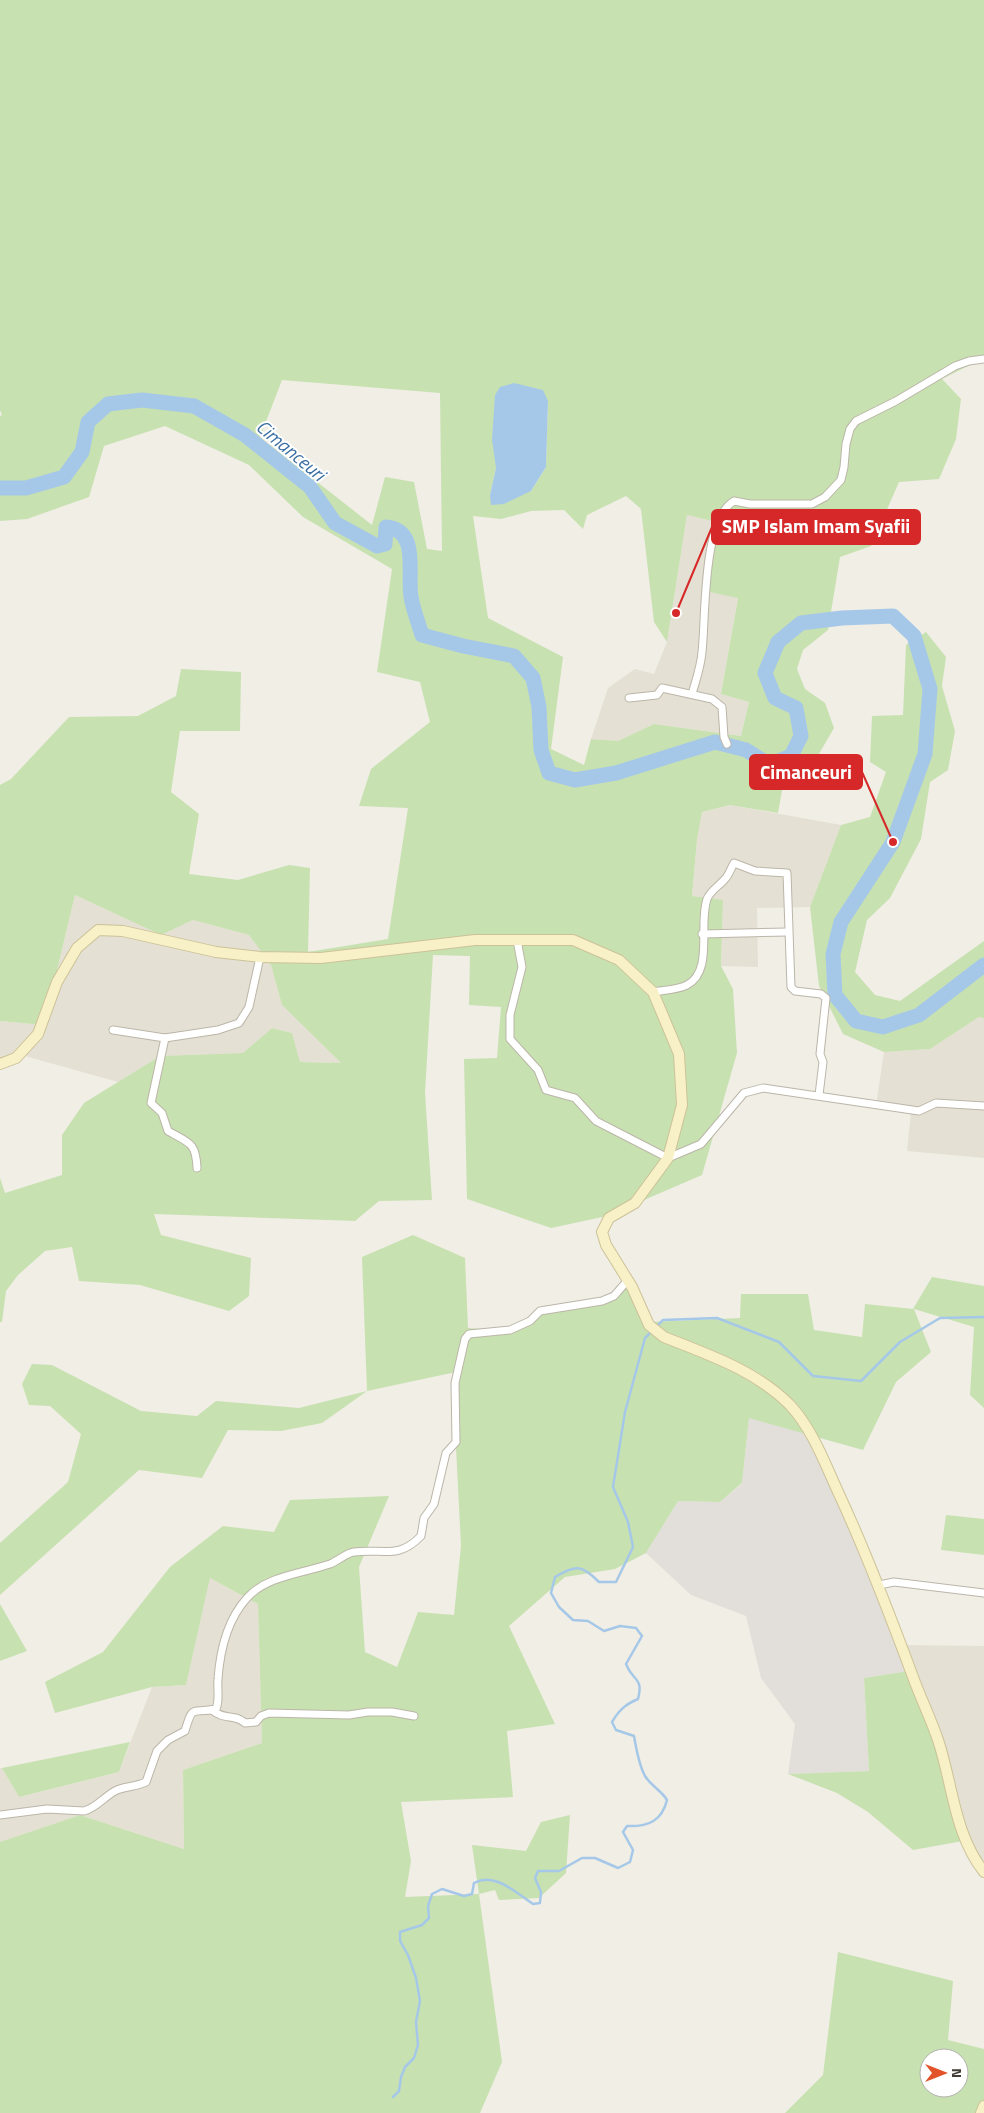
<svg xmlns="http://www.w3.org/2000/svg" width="984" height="2113" font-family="'Titillium Web',sans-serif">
<rect width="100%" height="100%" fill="#f0eee5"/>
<g fill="#e4e0d3">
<polygon points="687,515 712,521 709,592 738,597 721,694 749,702 741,736 654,724 618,741 591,739 608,688 635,669 654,674 667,642"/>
<polygon points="730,805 841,825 810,907 757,908 758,967 721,966 723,901 692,896 697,840 702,812"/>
<polygon points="75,895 161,935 193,920 249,935 271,965 282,1005 341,1063 300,1062 292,1033 272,1028 243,1053 160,1056 118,1082 25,1056 0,1068 0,1021 44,1025"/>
<polygon points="979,1017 984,1018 984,1158 907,1151 911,1112 876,1106 884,1052 930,1049"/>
<polygon points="210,1578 258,1604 262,1743 183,1770 184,1849 80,1815 0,1842 0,1768 2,1768 19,1797 119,1772 152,1687 186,1685"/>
<polygon points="899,1645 984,1646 984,1872 963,1841"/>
</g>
<polygon fill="#e2dfda" points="749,1417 817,1437 909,1671 864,1678 869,1771 788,1774 795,1724 761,1678 746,1616 691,1595 646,1553 678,1501 720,1502 742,1484"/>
<g fill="#c8e1b1" fill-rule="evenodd">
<path d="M0,0H984V358L942,379L961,399L956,439L939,479L899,482L871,546L840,557L828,630L803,650L797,669L805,689L825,703L834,728L809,771L784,779L778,813L730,805L702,812L697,840L692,896L723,900L721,966L733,989L737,1053L702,1175L607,1216L551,1228L467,1199L464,1059L497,1058L501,1007L469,1005L470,956L433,955L425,1093L432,1200L379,1201L355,1221L154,1214L161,1235L251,1258L249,1296L229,1311L140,1285L79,1281L72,1247L45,1251L18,1275L6,1291L2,1322H0V1178L5,1193L62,1175V1135L84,1103L160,1056L243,1053L272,1028L292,1033L300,1062L341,1063L282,1005L271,965L249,935L193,920L161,935L75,895L44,1025L0,1021V785L11,779L69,717L138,716L176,696L181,669L241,672L240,731H180L171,792L199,814L189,874L238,880L289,865L310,868L308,952L388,939L408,808L359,806L371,769L430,722L420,682L377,672L392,569L303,517L249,465L165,426L104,446L89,497L27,519L0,521V416L2,415L0,410ZM282,380L440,393L442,551L427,549L414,482L385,477L372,525L260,437ZM548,401L546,467L531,491L490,495L496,468ZM626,496L641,509L654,622L667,642L687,515L712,521L709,592L738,598L721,694L749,702L741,736L654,724L618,741L591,739L584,765L551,749L563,657L488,618L473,516L501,519L531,511L564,510L583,529L587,515Z"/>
<polygon points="926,632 946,657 942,686 955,731 948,770 930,782 921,839 890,898 867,920 855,972 875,995 900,1001 984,941 984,1018 979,1017 930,1049 884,1052 843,1034 819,986 810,907 841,825 870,817 886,772 870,762 872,716 903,715 906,645"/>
<polygon points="413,1235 465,1258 468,1328 512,1331 545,1306 606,1297 626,1279 650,1322 740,1318 741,1294 808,1294 814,1330 862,1337 865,1304 913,1309 932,1277 984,1286 984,1408 970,1395 974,1327 914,1309 931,1352 896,1382 863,1450 749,1418 742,1483 720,1502 678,1501 646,1553 615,1569 565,1577 509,1626 555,1724 507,1731 513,1797 401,1802 411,1861 405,1897 479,1894 472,1845 526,1851 541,1822 570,1815 566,1873 539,1898 499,1900 495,1890 479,1894 502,2062 480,2113 0,2113 0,1842 80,1815 184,1849 183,1770 262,1743 258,1604 210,1578 186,1685 152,1687 55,1713 45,1682 103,1652 170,1567 223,1526 274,1532 290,1500 389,1496 359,1567 365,1652 397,1667 418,1612 454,1615 461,1546 456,1447 456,1372 367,1391 322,1423 281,1431 228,1430 202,1478 139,1470 0,1595 0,1543 68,1482 81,1434 50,1406 29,1405 22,1384 32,1364 52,1365 141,1411 197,1416 216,1401 299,1408 367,1391 362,1257"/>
<polygon points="946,1515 984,1519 984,1555 941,1550"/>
<polygon points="0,1604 27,1651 0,1661"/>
<polygon points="909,1671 945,1754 963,1841 913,1850 868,1812 837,1793 788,1774 869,1771 864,1678"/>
<polygon points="130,1742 119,1772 19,1797 2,1768"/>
<path d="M838,1952L953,1981L948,2040L984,2049V2113H785L823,2075ZM929,2058H959V2088H929Z"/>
</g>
<polygon fill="#a6c8e8" points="514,383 543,390 548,401 546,467 531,491 504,504 491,505 490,495 496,468 492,440 495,395 500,387"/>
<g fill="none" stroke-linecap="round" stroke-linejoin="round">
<g stroke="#a6c8e8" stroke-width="2.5">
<polyline points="656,1327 663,1320 717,1318 779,1342 813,1376 861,1381 900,1342 940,1318 984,1317"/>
<path d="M393,2097L399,2091L401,2077L405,2067L414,2058L418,2045L416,2022L420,2001L416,1978L408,1955L400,1941V1932L422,1925L429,1918L428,1906L432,1894L442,1889L464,1896L472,1894L474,1883C495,1872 515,1892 533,1904L540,1903L541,1892L535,1878L538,1871H559L582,1858H595L618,1868L630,1862L633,1850L623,1832L627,1826C648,1827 662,1821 667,1800C661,1790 651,1786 645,1776C639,1765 636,1748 634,1736L616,1730L612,1722C619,1710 626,1704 638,1699C644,1677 632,1681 626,1664L642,1636L636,1628L620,1626L604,1631L588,1621L573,1620L559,1607L551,1593L555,1577C577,1565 581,1564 599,1582H616L633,1547L628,1522L613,1487L625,1412L645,1338L653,1330"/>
</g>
<path stroke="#a6c8e8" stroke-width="15" d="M0,488H26L64,477L82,452L88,422L108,404L142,400L194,406L245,435L310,487L335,523L377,546L385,544L386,527C420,530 407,573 411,597C413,609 418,622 422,635L463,646L514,656L533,678L539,707L541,750L549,773L575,780L616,773L715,742L746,750L770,765L791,756L801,736L796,708L775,698L765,673L778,642L801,623L842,618L893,616L914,636L930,689L925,754L893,842L841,922L833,954L835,995L856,1021L883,1027L919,1015L984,965"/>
<g stroke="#bbb6a8" stroke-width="9">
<g id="street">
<path d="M692,694C696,680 701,666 702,652C706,617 702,520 734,501L750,504H812L825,497L841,480L844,467L846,444L850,429L856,421L896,401L955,366L969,361L984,359"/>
<polyline points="629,698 657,695 662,688 712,699 722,707 724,737 727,744"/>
<polyline points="702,934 788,932"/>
<polyline points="517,940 522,967 510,1015 510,1039 538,1070 546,1090 575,1098 596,1121 668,1158 701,1144 744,1093 763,1088 919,1111 936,1103 984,1106"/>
<path d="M653,992C663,990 678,990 687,985C714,971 698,925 707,899C710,891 719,886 725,879C729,875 731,868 734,863L755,871L787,873L791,987L795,991L821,994L826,998L820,1054L823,1062L819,1095"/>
<polyline points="113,1030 165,1038 218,1030 239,1023 249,1007 260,957"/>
<path d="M165,1038L151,1103L162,1113L168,1131C189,1143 196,1142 197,1168"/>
<polyline points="879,1585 894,1582 984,1593"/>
<path d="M212,1710C225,1721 234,1713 245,1723L256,1722L261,1716L269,1713L349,1715L368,1712H392L414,1716"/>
<path d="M0,1815L47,1809L84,1811C96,1808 104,1797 115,1791C124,1786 136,1787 146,1782L157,1751L168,1740L185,1731C193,1703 192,1714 216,1709C220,1700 217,1689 218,1679C220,1651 227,1620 247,1598C266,1576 304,1573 330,1564C338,1561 346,1553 354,1552C383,1548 398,1560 421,1536L424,1518L434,1504L446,1453L456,1442L455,1383L465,1339L469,1334L510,1330L530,1321L540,1311L602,1301L614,1296L627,1281"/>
</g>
</g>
<g stroke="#ccc298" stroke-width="12">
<g id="secondary">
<path d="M0,1064L16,1058L38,1034L57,982L77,948L98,930L123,931L216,952L260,957L321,958L475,940H573L619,960L653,992L679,1054L682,1105L668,1158L635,1203L609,1218L602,1232L606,1245L632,1287L649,1325L664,1337C709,1355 755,1370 790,1405C813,1430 825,1464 839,1494C867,1554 890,1615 913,1677C921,1699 931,1719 938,1740C953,1785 954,1834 984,1872"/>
<polyline points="981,2113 984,2106"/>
</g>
</g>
<use href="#street" stroke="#fff" stroke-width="7"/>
<use href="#secondary" stroke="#f8f0c7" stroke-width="10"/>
</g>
<g text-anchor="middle" stroke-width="4" stroke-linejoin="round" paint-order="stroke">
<g font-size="19" font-style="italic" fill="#3a6ea2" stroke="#fff">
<text transform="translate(291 450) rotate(40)" y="7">Cimanceuri</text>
</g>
</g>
<path fill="none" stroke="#d62828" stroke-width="2" d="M676 613L712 527M893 842L862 772"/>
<g fill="#d62828" stroke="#fff" stroke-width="2">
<circle cx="676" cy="613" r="5"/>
<circle cx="893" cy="842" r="5"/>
</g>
<g fill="#d62828" stroke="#d62828" stroke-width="2">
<rect x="712" y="510" width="208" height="34" rx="5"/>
<rect x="750" y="755" width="112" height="34" rx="5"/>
</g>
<g font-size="19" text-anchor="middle" font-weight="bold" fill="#fff">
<text x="816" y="533">SMP Islam Imam Syafii</text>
<text x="806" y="779">Cimanceuri</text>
</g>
<g transform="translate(944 2073) rotate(90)"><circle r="24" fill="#ffffff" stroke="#b3b2ae"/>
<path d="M0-4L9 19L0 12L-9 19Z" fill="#e35329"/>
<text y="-8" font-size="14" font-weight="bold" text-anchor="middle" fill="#423e35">N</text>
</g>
</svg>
